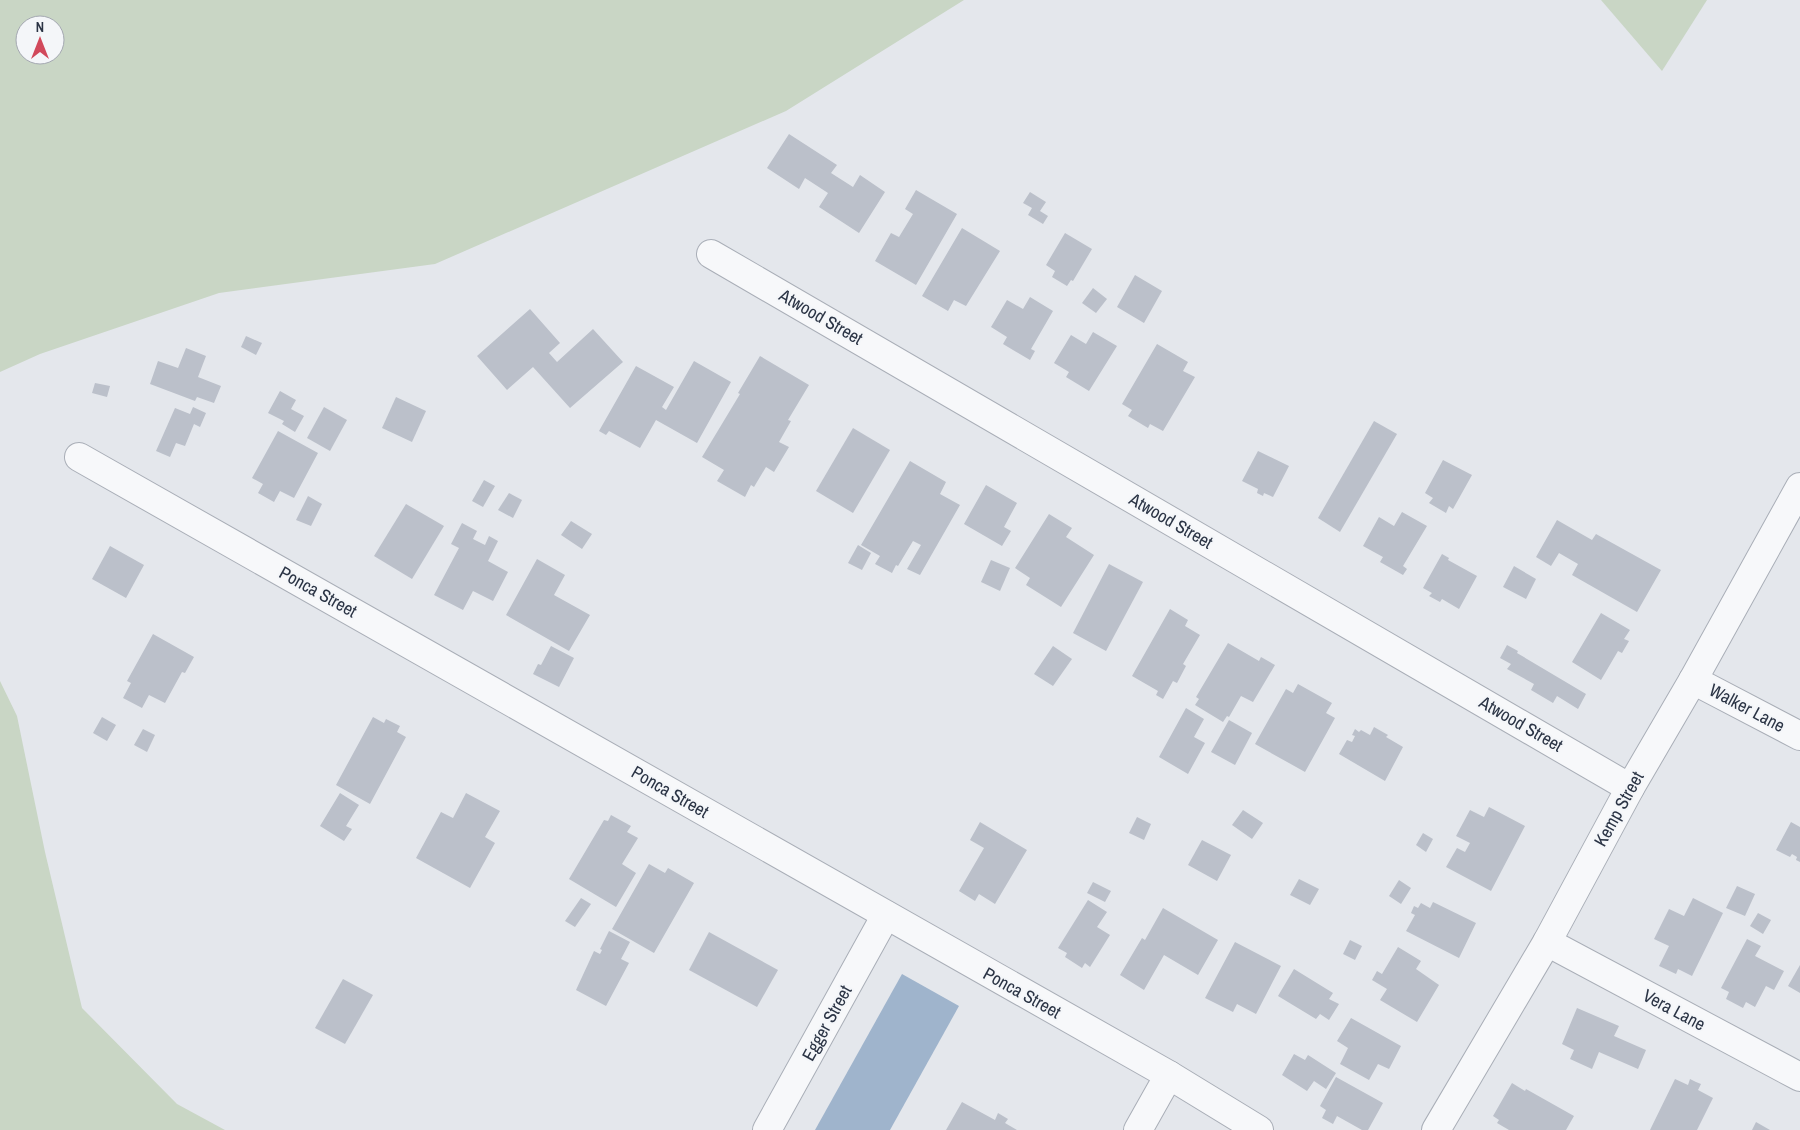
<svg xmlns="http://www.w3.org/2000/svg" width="1800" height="1130" font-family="'Archivo Narrow',sans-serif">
<rect width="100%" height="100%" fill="#e4e7ec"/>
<g fill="#c9d6c5" fill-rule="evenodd">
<path d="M0,0H964L786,111L435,264L219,293L40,354L0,372ZM25,25H55V55H25Z"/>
<polygon points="1601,0 1707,0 1662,71"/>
<polygon points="0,681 17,716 45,852 82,1008 177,1104 225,1130 0,1130"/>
</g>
<polygon fill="#9fb4cc" points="902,974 959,1006 890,1130 815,1130"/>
<g fill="#bbc0ca">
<polygon points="789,134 837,165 831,173 853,187 860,175 885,192 859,233 819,207 828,193 805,178 799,189 767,168"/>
<polygon points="916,190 957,214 916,285 875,261 891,233 899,237 913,214 905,209"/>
<polygon points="1030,192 1046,202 1040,211 1048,216 1043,224 1028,215 1032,208 1023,203"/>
<polygon points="962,228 1000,251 966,306 954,300 948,311 922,296"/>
<polygon points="1065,233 1092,249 1073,281 1071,280 1067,286 1052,277 1055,271 1046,265"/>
<polygon points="1135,275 1162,291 1144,323 1117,307"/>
<polygon points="1093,288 1107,299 1096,313 1082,303"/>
<polygon points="1030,297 1053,311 1031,349 1035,351 1030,360 1003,344 1007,337 991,327 1007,300 1023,309"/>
<polygon points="530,309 560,343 549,353 557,362 593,329 623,362 570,408 533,367 507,390 477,356"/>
<polygon points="1093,332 1117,346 1089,391 1066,377 1069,372 1054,363 1071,335 1086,344"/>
<polygon points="246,336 262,343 256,355 241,347"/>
<polygon points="1157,344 1188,362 1183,371 1195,377 1163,431 1150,424 1148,428 1128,416 1132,410 1122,404"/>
<polygon points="186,348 206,356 198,377 221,386 214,403 197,397 195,401 150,384 158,361 178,368"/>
<polygon points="760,356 809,385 788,420 791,421 779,442 789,447 774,472 766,467 754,487 751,485 745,497 717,481 724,470 702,457 740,394 738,393"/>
<polygon points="694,361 731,382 697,443 656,420 640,448 609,431 606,435 599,431 636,366 674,387 662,407 666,410"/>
<polygon points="95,383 110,386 107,397 92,393"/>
<polygon points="280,391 296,400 291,409 304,416 295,432 282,424 284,421 268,413"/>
<polygon points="396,397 426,411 412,442 382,428"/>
<polygon points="193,407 206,413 200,427 194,424 185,446 176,443 170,457 156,451 175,408 190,414"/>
<polygon points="324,407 347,420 330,451 307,438"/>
<polygon points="1374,421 1397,434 1340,532 1318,518"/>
<polygon points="853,428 890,450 853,513 816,491"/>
<polygon points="278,431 318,453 294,498 280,491 274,502 258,493 263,484 252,478"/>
<polygon points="1258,451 1289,466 1273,497 1264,493 1263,496 1257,493 1258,489 1242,481"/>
<polygon points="1443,460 1472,475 1453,509 1449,506 1446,513 1429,503 1433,498 1425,493"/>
<polygon points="910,461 946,482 940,494 960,505 920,575 907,569 921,545 913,541 898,566 896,565 892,573 875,564 880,556 861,545"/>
<polygon points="484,480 495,486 483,507 472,501"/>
<polygon points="986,485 1017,503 1004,527 1011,531 1002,546 964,524"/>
<polygon points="509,493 522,500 513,518 498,510"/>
<polygon points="308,496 322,504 311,526 296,520"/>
<polygon points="406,504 444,526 412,579 374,556"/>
<polygon points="1402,512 1427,526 1403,566 1407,569 1403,575 1380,562 1383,557 1363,546 1379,517 1394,526"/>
<polygon points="1049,514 1072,528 1066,537 1094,555 1061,607 1026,585 1030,578 1015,568"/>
<polygon points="1557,520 1592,540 1596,534 1661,570 1637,612 1572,575 1578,564 1559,553 1551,566 1536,557"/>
<polygon points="571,521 592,534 582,549 561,535"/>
<polygon points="462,523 477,531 473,539 485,545 489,536 498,541 488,561 508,572 493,601 473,591 463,610 434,595 459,548 451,544"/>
<polygon points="858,545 871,553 862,570 848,563"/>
<polygon points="110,546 144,565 126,598 92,579"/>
<polygon points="1442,554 1449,558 1448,560 1477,576 1459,609 1442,599 1440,602 1429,596 1432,593 1423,588"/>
<polygon points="537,559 565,575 554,595 590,615 569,651 506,615"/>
<polygon points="991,560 1010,568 1000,591 981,582"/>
<polygon points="1109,564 1143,582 1106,651 1073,633"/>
<polygon points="1514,566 1536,579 1526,599 1503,587"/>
<polygon points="1170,609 1188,620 1185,626 1200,635 1183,664 1186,666 1177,683 1173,681 1163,699 1156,695 1158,691 1132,676"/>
<polygon points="1601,613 1630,630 1624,639 1629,641 1622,653 1618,651 1601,680 1572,662"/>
<polygon points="153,634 194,657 185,673 182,672 165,703 149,695 142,708 123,698 131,683 127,681"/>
<polygon points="1228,643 1259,661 1261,657 1275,665 1253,702 1241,696 1229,717 1227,716 1223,722 1195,705 1199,699 1196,697"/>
<polygon points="1507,645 1518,651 1517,653 1586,694 1578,709 1557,696 1553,703 1531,690 1534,684 1507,669 1511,664 1500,658"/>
<polygon points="551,646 574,658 559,687 533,674 538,664 541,665"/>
<polygon points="1053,646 1072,659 1053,686 1034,674"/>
<polygon points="1298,684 1332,703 1326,713 1335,718 1305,772 1255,744 1286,689 1293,693"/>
<polygon points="1186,708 1204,719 1194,737 1205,743 1188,774 1159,757"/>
<polygon points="102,717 116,725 107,741 93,733"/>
<polygon points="373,717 384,723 386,719 400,726 397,732 406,737 370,804 336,785"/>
<polygon points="1229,720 1252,733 1235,765 1211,752"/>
<polygon points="1374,727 1388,735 1386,737 1403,747 1385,781 1339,754 1347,740 1352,742 1355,736 1352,735 1355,729 1359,732 1361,730 1370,735"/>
<polygon points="143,729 155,735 147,752 134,745"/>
<polygon points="340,793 359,805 346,826 352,829 344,841 320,826"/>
<polygon points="466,793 500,811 485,837 495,843 470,888 416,858 441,812 453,818"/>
<polygon points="1489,807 1525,826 1491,891 1446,867 1457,848 1465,852 1470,843 1456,836 1470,810 1484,817"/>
<polygon points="1243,810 1263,823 1252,839 1232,825"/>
<polygon points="611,815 631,826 627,832 638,838 622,864 636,873 616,907 569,879 604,820 608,821"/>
<polygon points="1137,817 1151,824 1144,840 1129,833"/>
<polygon points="980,822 1027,850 995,904 979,894 975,901 959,891 984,848 970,840"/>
<polygon points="1791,822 1800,827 1800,862 1796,860 1797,857 1792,854 1790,857 1776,850"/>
<polygon points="1423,833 1433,839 1426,852 1416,845"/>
<polygon points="1202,840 1231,855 1217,881 1188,865"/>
<polygon points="649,864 665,873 668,868 694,883 654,953 612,929"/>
<polygon points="1299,879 1319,889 1310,905 1290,895"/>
<polygon points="1399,880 1411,888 1401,904 1389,896"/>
<polygon points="1093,882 1111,891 1105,902 1087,893"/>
<polygon points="1737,886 1755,894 1745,916 1726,908"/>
<polygon points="581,898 591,904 575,927 565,921"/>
<polygon points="1693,898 1723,913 1692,976 1678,969 1676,974 1659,966 1669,946 1654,939 1669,909 1684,916"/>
<polygon points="1088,900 1107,912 1097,927 1110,935 1090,967 1085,963 1082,968 1065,957 1067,953 1058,948"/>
<polygon points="1433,902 1476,923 1459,958 1406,931 1415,915 1411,913 1414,906 1418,908 1421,903 1430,908"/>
<polygon points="1163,908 1218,940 1198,975 1164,955 1144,990 1120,975 1142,938 1145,940"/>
<polygon points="1758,913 1771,920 1763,934 1750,926"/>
<polygon points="609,931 630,942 621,959 629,963 606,1006 576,990 594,951 600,954 602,950 600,949"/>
<polygon points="709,932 778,970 757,1007 689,970"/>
<polygon points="1747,939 1761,946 1755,956 1784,971 1774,990 1766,986 1755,1007 1746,1002 1743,1008 1726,999 1729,992 1721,988"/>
<polygon points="1350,940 1362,946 1355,960 1343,954"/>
<polygon points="1235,942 1281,966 1256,1014 1237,1004 1233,1012 1205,998"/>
<polygon points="1398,947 1421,961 1416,969 1439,985 1417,1022 1380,1000 1387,989 1372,980 1377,971 1382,974"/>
<polygon points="1800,965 1800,993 1788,986"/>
<polygon points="1294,969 1333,993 1329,999 1339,1004 1329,1020 1320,1014 1316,1019 1278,996"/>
<polygon points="343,979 373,995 345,1044 315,1028"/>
<polygon points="1577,1008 1619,1026 1614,1036 1646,1050 1638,1069 1599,1052 1592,1069 1570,1059 1574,1050 1562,1044"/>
<polygon points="1351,1018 1401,1046 1389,1069 1378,1064 1369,1080 1340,1064 1348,1048 1337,1041"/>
<polygon points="1294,1054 1305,1060 1308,1055 1336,1073 1326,1089 1314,1081 1307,1091 1282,1075"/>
<polygon points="1336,1077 1383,1103 1368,1130 1362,1130 1337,1116 1333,1124 1322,1118 1326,1110 1320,1106"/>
<polygon points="1675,1079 1688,1085 1690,1079 1696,1082 1701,1084 1698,1090 1713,1098 1697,1130 1650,1130"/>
<polygon points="1512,1083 1525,1091 1526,1089 1574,1116 1566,1130 1509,1130 1497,1123 1499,1120 1493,1116"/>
<polygon points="962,1102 995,1120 998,1113 1008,1119 1005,1123 1017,1130 946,1130"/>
<polygon points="1756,1122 1770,1130 1752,1130"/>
</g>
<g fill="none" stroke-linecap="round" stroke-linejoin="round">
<g stroke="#a9aeb7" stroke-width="30">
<g id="street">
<polyline points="711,254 1630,788"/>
<polyline points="79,457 1169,1075 1259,1130"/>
<polyline points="1693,680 1800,736"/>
<polyline points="1547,942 1800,1077"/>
<polyline points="767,1130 886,915"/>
<polyline points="1138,1130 1169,1075"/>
<polyline points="1436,1130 1547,942 1630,788 1693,680 1800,487"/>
</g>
</g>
<use href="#street" stroke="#f7f8fa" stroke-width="28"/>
</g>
<g text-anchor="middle" stroke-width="4" stroke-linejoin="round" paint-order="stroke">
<g font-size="18" fill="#2b3445" stroke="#f4f6f9">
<text transform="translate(821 317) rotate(30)" y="6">Atwood Street</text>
<text transform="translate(1171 521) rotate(30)" y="6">Atwood Street</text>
<text transform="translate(318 592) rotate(29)" y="6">Ponca Street</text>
<text transform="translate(1747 708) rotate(28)" y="6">Walker Lane</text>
<text transform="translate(1521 724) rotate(30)" y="6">Atwood Street</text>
<text transform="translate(670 792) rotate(30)" y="6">Ponca Street</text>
<text transform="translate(1619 809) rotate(-61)" y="6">Kemp Street</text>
<text transform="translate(1022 993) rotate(29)" y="6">Ponca Street</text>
<text transform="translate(1674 1010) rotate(28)" y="6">Vera Lane</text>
<text transform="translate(827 1023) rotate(-61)" y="6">Egger Street</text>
</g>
</g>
<g transform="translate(40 40)"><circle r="24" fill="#f4f6f9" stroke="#a4a8b1"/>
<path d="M0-4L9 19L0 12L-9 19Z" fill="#d1495b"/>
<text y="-8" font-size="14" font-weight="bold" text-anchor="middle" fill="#2b3445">N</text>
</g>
</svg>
